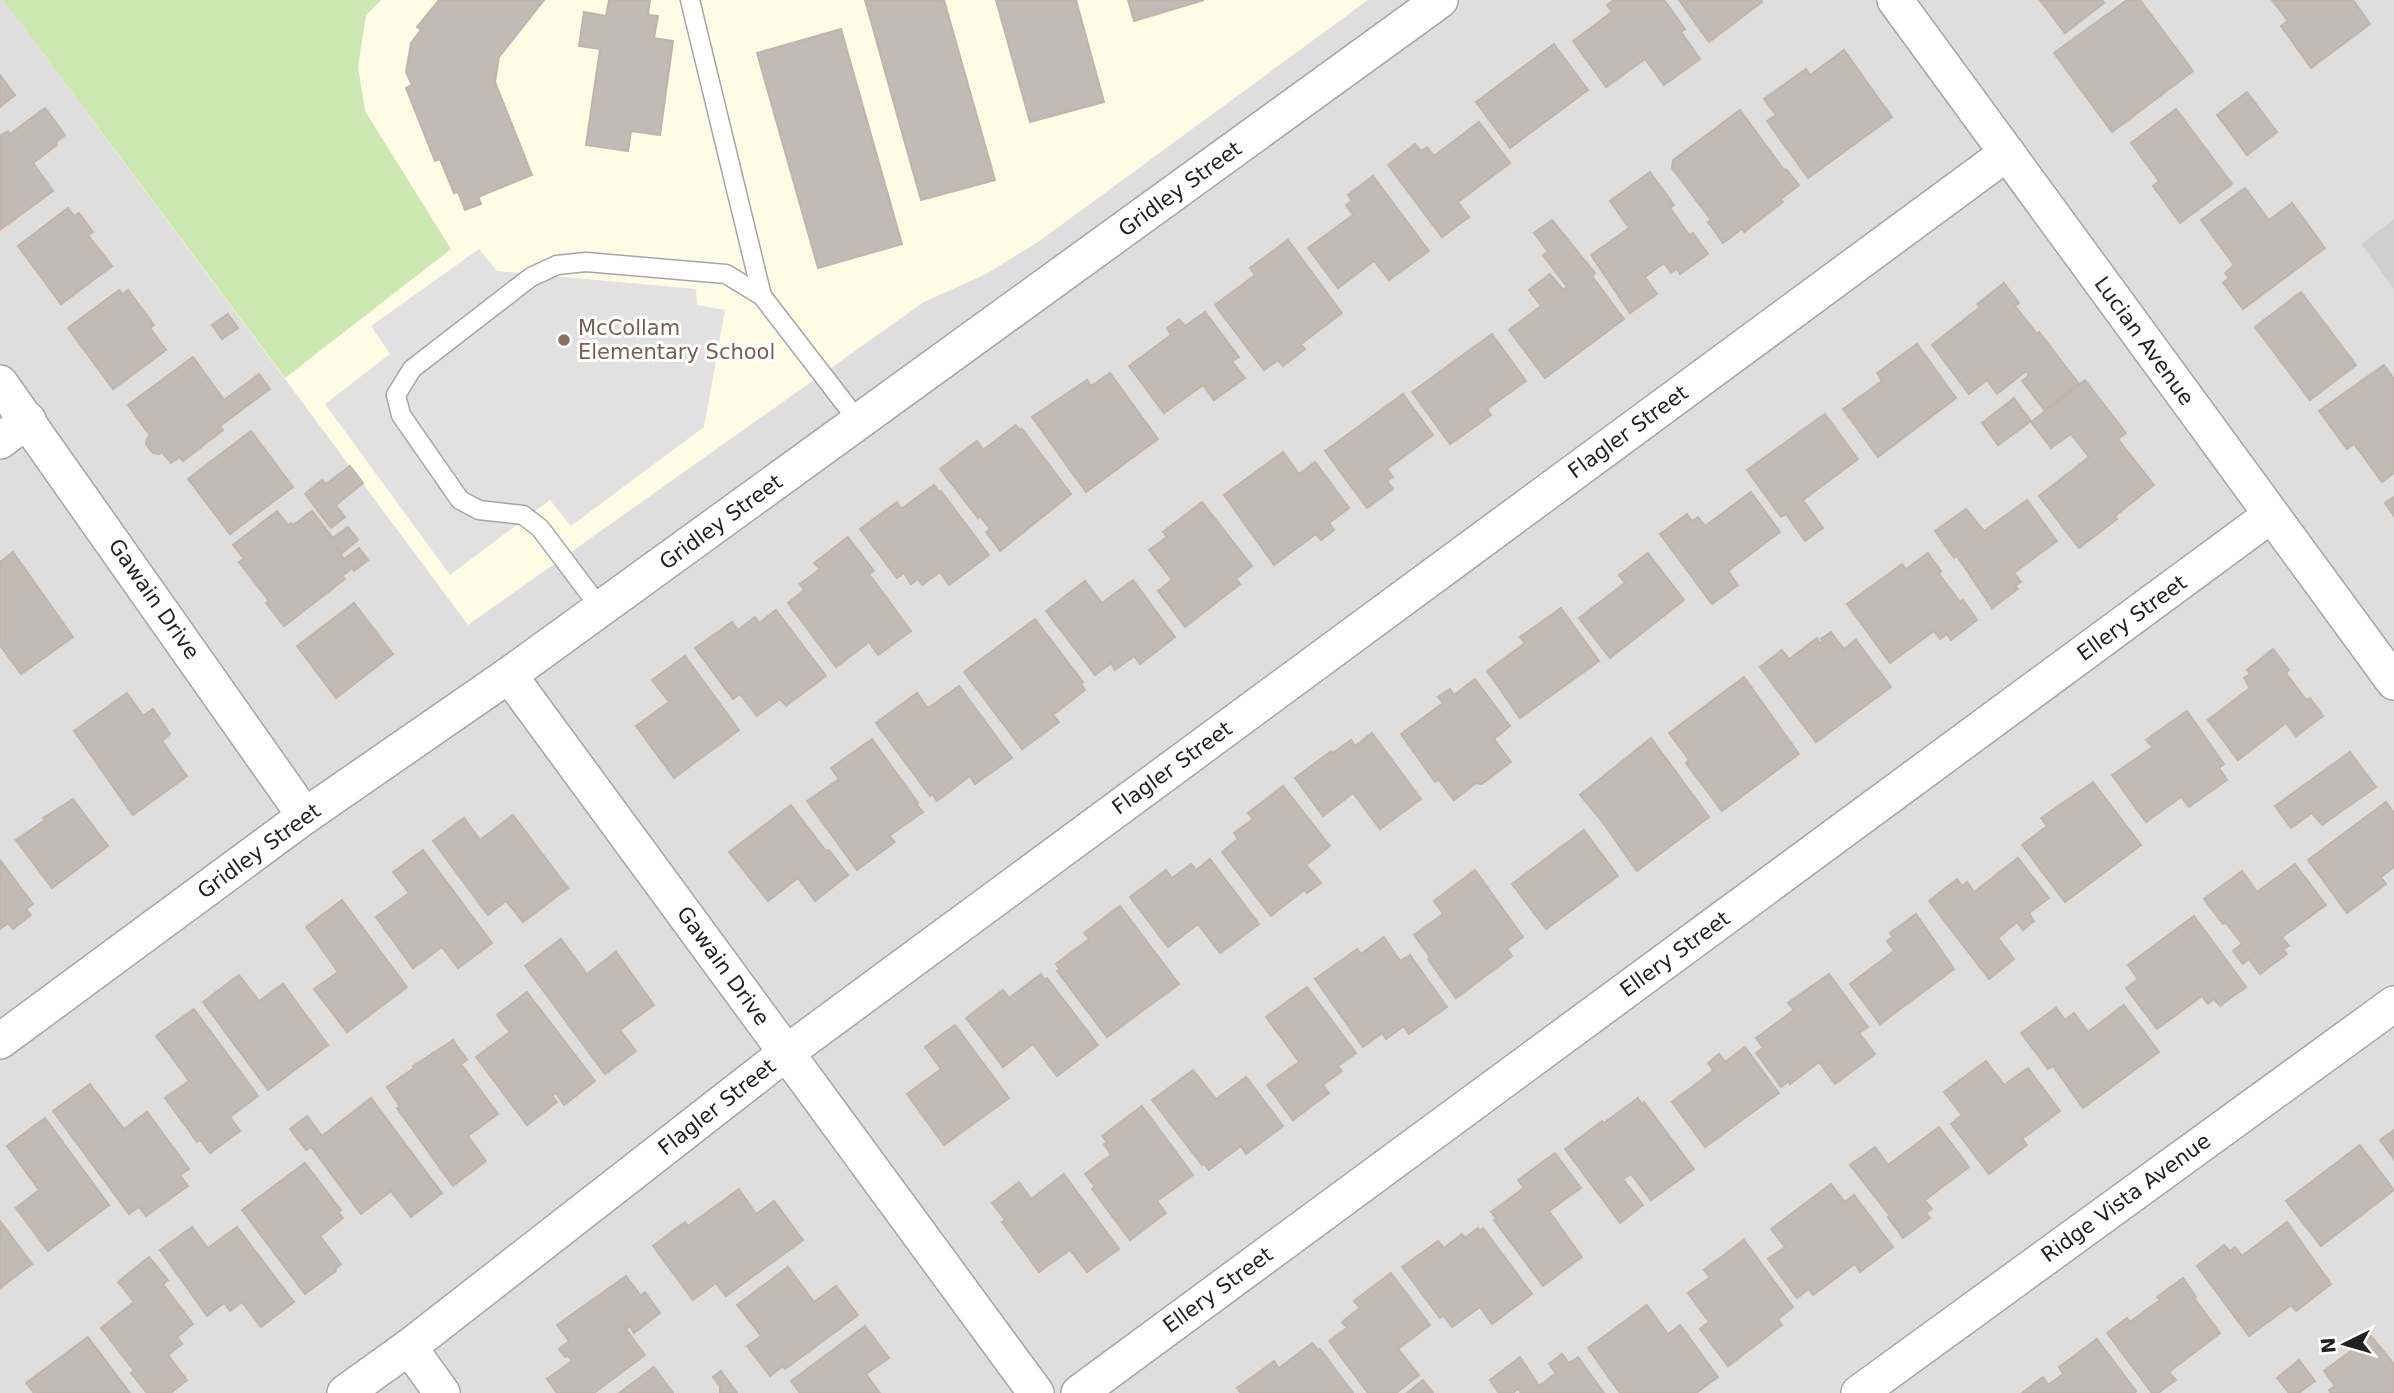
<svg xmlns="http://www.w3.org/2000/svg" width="2394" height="1393" font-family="'DejaVu Sans',sans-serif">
<rect width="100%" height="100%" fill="#f1eee8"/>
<polygon fill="#dfdede" points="0,0 2394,0 2394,219 2361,244 2394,289 2394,1393 0,1393"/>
<polygon fill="#fdfde5" points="3,0 1368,0 1038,242 986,274 924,302 468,625"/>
<polygon fill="#cfcfcf" points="2394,219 2394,289 2361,244"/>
<polygon fill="#cde7b2" points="3,0 381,0 366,15 358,66 365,111 451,249 285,378"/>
<polygon fill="#e1e1e1" points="479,249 497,271 696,289 697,305 725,310 704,427 571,526 550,500 450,575 325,404 390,354 371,326"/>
<g fill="#c1bab5" stroke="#c1b5ab" stroke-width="2">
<polygon points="439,0 544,0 499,57 495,82 532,175 478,197 481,204 465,210 458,192 454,193 440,159 435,161 406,88 412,85 406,72 411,43 421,30 417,27"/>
<polygon points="609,0 650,0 648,15 658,16 654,38 673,41 660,135 631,131 628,151 586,145 600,49 579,46 584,12 606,16"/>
<polygon points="865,0 944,0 995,180 921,200"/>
<polygon points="996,0 1076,0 1104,102 1030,122"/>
<polygon points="1128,0 1204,0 1134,21"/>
<polygon points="1614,0 1664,0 1685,29 1681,32 1700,59 1664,85 1645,59 1606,87 1573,41 1612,12 1607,5"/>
<polygon points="1679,0 1761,0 1762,2 1709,42"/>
<polygon points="2040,0 2102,0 2104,3 2065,33"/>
<polygon points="2127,0 2140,0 2193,71 2112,132 2054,53"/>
<polygon points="2272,0 2353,0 2370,24 2311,68 2281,26 2288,21"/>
<polygon points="841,29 902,244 818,268 757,53"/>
<polygon points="1554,44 1588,90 1510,148 1476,102"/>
<polygon points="1844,50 1892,117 1808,178 1767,121 1776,115 1764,99 1806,69 1810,75"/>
<polygon points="0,75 15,95 0,107"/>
<polygon points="2247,92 2277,132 2247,155 2217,115"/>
<polygon points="45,108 65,135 56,142 57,145 33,163 53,191 1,229 0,136 8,131 10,134"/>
<polygon points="2176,109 2232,184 2180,223 2153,186 2159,181 2131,143"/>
<polygon points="1740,110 1784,170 1786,169 1799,185 1781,199 1783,202 1744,232 1742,229 1723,243 1708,222 1711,220 1672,168 1673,160"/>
<polygon points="1479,122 1510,163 1458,202 1469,217 1442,237 1388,165 1415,144 1421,151 1427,147 1434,156"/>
<polygon points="1650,172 1674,205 1670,208 1690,236 1693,233 1708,254 1680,274 1677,269 1671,273 1664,263 1645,277 1657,294 1630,313 1591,255 1629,228 1610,201"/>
<polygon points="1373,176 1429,251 1389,280 1374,261 1338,288 1308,248 1353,215 1346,205 1352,201 1348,195"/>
<polygon points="2245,188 2269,220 2292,203 2325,248 2243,309 2223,283 2229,278 2225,273 2234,265 2201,220"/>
<polygon points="68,208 74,216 79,213 93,232 88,235 112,266 61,304 18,246"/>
<polygon points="1552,220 1595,273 1592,276 1624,319 1545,378 1509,330 1541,306 1529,290 1550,274 1563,290 1567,287 1543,255 1548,252 1534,233"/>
<polygon points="1288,240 1342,313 1301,344 1305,349 1283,366 1278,360 1264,370 1215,305 1255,275 1250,268"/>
<polygon points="2004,283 2019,303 2015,306 2037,334 2039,332 2079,384 2045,411 2022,381 2029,375 2026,371 1997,394 1987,380 1969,394 1932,345 1980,307 1977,304"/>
<polygon points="119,290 123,294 128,290 154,325 150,328 166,350 113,389 68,328"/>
<polygon points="2301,292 2356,365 2310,400 2255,327"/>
<polygon points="1205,312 1239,357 1232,361 1245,378 1214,400 1203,385 1164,413 1129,366 1171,335 1167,328 1179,319 1185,326"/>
<polygon points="228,314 238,328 222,339 212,325"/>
<polygon points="1492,334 1526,381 1487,409 1491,415 1450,444 1412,392"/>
<polygon points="1917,344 1956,398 1878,457 1843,409 1882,381 1877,373"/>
<polygon points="193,357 224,400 259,374 270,389 220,426 223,430 183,461 180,457 171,463 162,452 159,454 153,453 146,444 147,439 150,436 128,405"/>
<polygon points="2384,365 2394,379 2394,473 2382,482 2354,444 2347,449 2319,411"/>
<polygon points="1110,373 1158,439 1086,492 1032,417 1087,380 1091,386"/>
<polygon points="2085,380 2126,433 2118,439 2154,485 2115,516 2117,519 2079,548 2039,496 2089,457 2071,434 2051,448 2031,422"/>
<polygon points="1403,394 1433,435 1387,469 1393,477 1387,481 1393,489 1367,508 1325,451"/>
<polygon points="2014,398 2031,421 1998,445 1982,423"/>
<polygon points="1825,414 1858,459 1803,500 1823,528 1805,541 1786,514 1781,517 1747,470"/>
<polygon points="1016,425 1020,430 1022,429 1071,494 1000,551 986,532 990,529 980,516 978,518 940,469 977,441 983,450"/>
<polygon points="251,431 293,487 230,534 188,479"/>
<polygon points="1283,452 1299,474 1315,462 1349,508 1329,523 1334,530 1321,540 1316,534 1274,565 1224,495"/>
<polygon points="350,466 363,483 336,505 345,517 331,528 305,494 322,480 326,484"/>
<polygon points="934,485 939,492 941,491 989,555 949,585 940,572 922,585 918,579 911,584 904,573 897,578 860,529 897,502 901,509"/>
<polygon points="1751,492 1780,532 1728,571 1738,585 1712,604 1660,534 1687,514 1692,521 1698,517 1705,526"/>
<polygon points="2394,497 2394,516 2385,503"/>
<polygon points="2027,500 2057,541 2014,573 2021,582 2015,586 2018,589 1992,608 1957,556 1954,558 1935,531 1966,509 1984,531"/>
<polygon points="1202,502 1252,566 1236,579 1240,584 1185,627 1158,591 1172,580 1149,550 1167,537 1163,532"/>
<polygon points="277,511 288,525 291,523 293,525 312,511 333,538 348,527 358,540 342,553 338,546 336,547 344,559 359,548 368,560 354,571 352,568 342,576 345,579 284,626 266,603 269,601 239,562 244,559 233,545"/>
<polygon points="848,537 874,571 869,574 911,631 878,655 869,642 836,667 788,603 804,590 800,584 820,569 814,563"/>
<polygon points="13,552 73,637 21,674 0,645 0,562"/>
<polygon points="1648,553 1684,600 1610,658 1579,618 1625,583 1619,575"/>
<polygon points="1928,553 1941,571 1939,574 1960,602 1963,600 1977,620 1951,640 1947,634 1940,639 1934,631 1890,663 1847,604 1902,564 1906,569"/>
<polygon points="1133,580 1175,637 1140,664 1134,656 1115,670 1111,663 1095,675 1046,611 1085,581 1102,603"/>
<polygon points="354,603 393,654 336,698 297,646"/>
<polygon points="1561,608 1599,661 1520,718 1487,671 1525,643 1520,637"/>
<polygon points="776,610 826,676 786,706 780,699 757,716 740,694 733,699 695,648 732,622 738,630 755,617 759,623"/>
<polygon points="1035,619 1083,682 1081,684 1085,690 1053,715 1059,722 1022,749 964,672"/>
<polygon points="1831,632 1844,649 1856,640 1891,687 1816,742 1760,667 1782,650 1789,659 1817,638 1820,643 1823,641 1821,639"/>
<polygon points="2273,649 2289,670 2286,673 2306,700 2310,698 2323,716 2296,736 2286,723 2238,760 2208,720 2250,688 2244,678 2250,674 2247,670"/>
<polygon points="685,656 739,730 674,778 636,726 669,702 652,680"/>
<polygon points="1744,677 1799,754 1722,811 1686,763 1689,760 1669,733"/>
<polygon points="1475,679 1510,726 1494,739 1511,762 1482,784 1476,783 1454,800 1438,779 1435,782 1401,734 1443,703 1438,697 1450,689 1454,695"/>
<polygon points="959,686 1012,758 975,784 970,776 937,801 932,794 930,796 876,723 917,693 928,708"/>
<polygon points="127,693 143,716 153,709 170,734 162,741 187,776 133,815 74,731"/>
<polygon points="2187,711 2224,764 2219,768 2227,780 2189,807 2181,797 2146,822 2112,775 2153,747 2146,740"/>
<polygon points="1372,733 1421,799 1380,829 1353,793 1323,816 1295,778 1331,751 1333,753 1351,740 1355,746"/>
<polygon points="1651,738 1709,817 1637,871 1601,820 1580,795"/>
<polygon points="872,739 918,803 916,804 923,812 889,836 895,842 857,870 807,801 839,779 831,768"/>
<polygon points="2350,752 2376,787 2322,825 2312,813 2291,828 2275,806"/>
<polygon points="2093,782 2141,845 2065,902 2022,845 2047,826 2041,818"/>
<polygon points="1283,786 1330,846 1306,865 1321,883 1307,893 1304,890 1271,916 1222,852 1238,839 1234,833 1253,819 1248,813"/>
<polygon points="73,799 108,846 52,888 16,840 45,820 43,818"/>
<polygon points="2386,802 2394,813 2394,867 2381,877 2386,884 2347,913 2308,860"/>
<polygon points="791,805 826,851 829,850 848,875 815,901 798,878 768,901 729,852"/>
<polygon points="513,815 568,888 523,922 506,901 488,915 433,841 464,818 480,840"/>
<polygon points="1584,830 1618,876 1546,929 1512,884"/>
<polygon points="423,850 492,943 458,968 442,947 413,968 376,917 409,893 393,872"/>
<polygon points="2018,858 2049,898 2029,913 2034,921 2023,930 2017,922 1998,938 2014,959 1989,979 1929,901 1957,879 1962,886 1967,882 1974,892"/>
<polygon points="1210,859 1259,924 1220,953 1198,924 1168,947 1130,897 1166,870 1172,878 1191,864 1196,870"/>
<polygon points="0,860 33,904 26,909 31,915 13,929 8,923 0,929"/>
<polygon points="2295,864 2326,905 2282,937 2289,946 2283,949 2287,954 2260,974 2249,959 2243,964 2233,951 2242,944 2226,923 2223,924 2204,899 2242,871 2257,892"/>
<polygon points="1475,870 1523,937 1507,949 1512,956 1456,998 1428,959 1430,957 1414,935 1443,914 1434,901"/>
<polygon points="342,900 407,987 347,1032 314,989 338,972 306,927"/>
<polygon points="1120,906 1179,984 1107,1037 1057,971 1060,970 1056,964 1089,939 1084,933"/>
<polygon points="1916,914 1954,969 1880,1024 1850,984 1894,951 1887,941 1893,937 1890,933"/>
<polygon points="2194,916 2246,987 2220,1006 2214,999 2208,1004 2202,996 2157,1029 2126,988 2138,979 2128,965"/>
<polygon points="1384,937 1400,961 1410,955 1447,1007 1409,1034 1404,1026 1386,1039 1382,1033 1363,1047 1315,979 1357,949 1361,954"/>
<polygon points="561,939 587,974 616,952 654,1005 620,1030 636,1051 605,1074 525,966"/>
<polygon points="1041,974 1045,980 1047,978 1098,1045 1057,1076 1033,1044 1003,1067 966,1018 1003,990 1009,998"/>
<polygon points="1829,974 1868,1027 1859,1033 1875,1054 1835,1084 1819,1062 1790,1084 1789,1081 1781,1087 1756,1053 1763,1048 1756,1038 1794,1010 1788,1003"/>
<polygon points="239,975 259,1001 283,984 328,1045 268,1090 203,1002"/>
<polygon points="1307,987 1356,1053 1338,1066 1342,1071 1323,1085 1329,1093 1293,1120 1267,1085 1299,1062 1266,1017"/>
<polygon points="527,992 595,1081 564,1105 556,1093 552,1096 557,1102 527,1125 476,1057 510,1032 497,1015"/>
<polygon points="2124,1005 2159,1052 2083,1108 2053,1066 2048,1069 2021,1033 2056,1008 2065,1020 2074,1013 2088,1032"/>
<polygon points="194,1009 258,1096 230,1117 240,1131 210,1153 200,1140 197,1142 165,1098 189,1081 156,1036"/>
<polygon points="955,1025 1009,1098 944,1145 907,1094 941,1069 925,1047"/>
<polygon points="453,1040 467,1060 461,1064 498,1114 468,1136 486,1161 453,1186 397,1108 400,1107 387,1087 414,1068 413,1066"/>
<polygon points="1745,1047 1779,1093 1705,1147 1672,1102 1713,1071 1708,1063 1719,1054 1725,1062"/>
<polygon points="1986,1061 2004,1085 2028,1068 2060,1111 2022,1139 2027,1145 1989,1174 1951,1124 1962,1115 1944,1092"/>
<polygon points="1193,1070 1216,1099 1246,1077 1283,1126 1246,1154 1241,1146 1209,1170 1204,1164 1202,1165 1152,1100"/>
<polygon points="90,1084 124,1129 147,1112 189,1169 180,1175 188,1186 146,1216 139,1207 129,1214 53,1111"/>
<polygon points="371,1098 442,1193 411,1217 391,1191 361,1214 311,1147 306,1150 290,1129 307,1116 322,1136"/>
<polygon points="1638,1098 1642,1104 1644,1102 1694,1169 1651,1200 1631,1174 1623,1179 1643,1205 1620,1223 1565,1149 1602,1121 1604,1123"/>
<polygon points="1142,1106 1193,1175 1157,1201 1166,1213 1130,1240 1092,1189 1095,1187 1085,1174 1111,1155 1104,1144 1107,1142 1102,1136"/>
<polygon points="45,1118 109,1205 48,1251 16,1208 39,1190 7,1146"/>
<polygon points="1939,1127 1969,1167 1925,1200 1932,1209 1926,1213 1930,1218 1903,1238 1888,1217 1890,1216 1850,1165 1875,1147 1888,1165"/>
<polygon points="2394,1130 2394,1159 2380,1140"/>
<polygon points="2360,1145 2394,1190 2321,1246 2286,1201"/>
<polygon points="1555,1153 1581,1188 1549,1211 1582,1257 1543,1286 1494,1220 1496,1218 1491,1212 1524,1188 1518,1180"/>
<polygon points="305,1163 341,1210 338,1212 343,1218 320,1236 341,1264 335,1269 336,1271 305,1294 242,1210"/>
<polygon points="1064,1174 1119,1249 1087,1272 1070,1250 1039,1272 1002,1222 1005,1220 992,1203 1019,1182 1031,1199"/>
<polygon points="1831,1184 1845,1202 1854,1195 1893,1247 1860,1272 1855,1264 1813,1295 1809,1289 1797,1298 1768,1259 1785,1247 1771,1229"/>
<polygon points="739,1189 756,1214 774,1201 803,1240 726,1296 716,1283 693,1300 653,1246 685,1222 688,1226"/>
<polygon points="0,1221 32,1264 0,1288"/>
<polygon points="2287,1222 2331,1284 2296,1311 2291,1305 2249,1336 2197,1266 2224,1245 2230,1251 2235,1247 2242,1256"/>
<polygon points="192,1227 208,1248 237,1227 294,1302 261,1327 242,1302 230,1311 224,1303 207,1316 160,1250"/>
<polygon points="1478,1228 1480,1231 1483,1228 1532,1294 1492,1324 1480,1307 1452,1327 1443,1315 1440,1318 1402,1267 1438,1241 1444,1248 1462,1234 1465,1238"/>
<polygon points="1744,1240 1793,1307 1778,1319 1782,1325 1728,1366 1700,1329 1709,1322 1688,1293 1710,1277 1704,1270"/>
<polygon points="149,1257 168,1280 163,1284 193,1324 177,1337 182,1344 168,1355 187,1380 171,1393 147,1393 131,1373 134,1371 101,1328 134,1302 118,1282"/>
<polygon points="788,1267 814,1302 836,1286 858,1315 785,1369 783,1366 770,1376 747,1346 761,1336 737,1305"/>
<polygon points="1391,1273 1430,1325 1398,1349 1419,1375 1396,1393 1368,1393 1329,1341 1347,1328 1342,1322 1360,1308 1354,1301"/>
<polygon points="626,1276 641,1296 645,1292 660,1313 634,1333 630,1326 626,1329 645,1355 594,1393 557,1393 547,1379 572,1361 568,1356 565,1357 559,1349 569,1341 557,1325"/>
<polygon points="2183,1278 2196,1297 2194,1298 2220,1333 2169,1372 2176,1380 2158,1393 2152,1393 2107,1333 2127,1318 2130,1322 2157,1302 2161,1302 2157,1297"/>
<polygon points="1647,1305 1668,1334 1680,1325 1718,1377 1696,1393 1620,1393 1588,1348"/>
<polygon points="865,1326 889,1358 866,1374 880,1393 800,1393 791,1381"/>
<polygon points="2371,1336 2394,1364 2394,1393 2331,1393 2329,1390 2335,1386 2324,1371"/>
<polygon points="88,1337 130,1393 34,1393 26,1383"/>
<polygon points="2097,1339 2136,1391 2135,1393 2022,1393 2043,1377 2048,1385 2063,1374 2059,1367"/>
<polygon points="1312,1343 1318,1350 1320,1349 1353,1393 1241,1393 1237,1388 1274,1361 1279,1368"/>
<polygon points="1562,1354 1569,1363 1578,1357 1604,1393 1521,1393 1518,1389 1513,1393 1499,1393 1490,1380 1520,1357 1539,1386 1556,1373 1549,1364"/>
<polygon points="2299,1360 2315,1381 2299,1393 2289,1393 2277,1378"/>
<polygon points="654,1367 673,1393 619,1393"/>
<polygon points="721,1371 737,1393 720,1393 720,1387 713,1377"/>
<polygon points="1423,1380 1433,1393 1407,1393"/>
</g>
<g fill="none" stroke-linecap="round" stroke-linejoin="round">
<g stroke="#a5a5a5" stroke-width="21">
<g id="lane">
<polyline points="690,0 762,296"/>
<polyline points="601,609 540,528 523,515 479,510 460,500 401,415 396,395 412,369 531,277 557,265 586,262 726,274 762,296 859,422"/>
</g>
</g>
<g stroke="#a5a5a5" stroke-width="38">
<g id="street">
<polyline points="1895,0 2394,682"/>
<polyline points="0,383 305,816"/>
<polyline points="0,441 28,420"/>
<polyline points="509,675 1036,1393"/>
<polyline points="0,1041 305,816 509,675 1440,0"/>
<polyline points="409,1347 442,1393"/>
<polyline points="345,1393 409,1347 786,1053 2007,153"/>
<polyline points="1079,1393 2271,515"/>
<polyline points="1859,1393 2394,1004"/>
</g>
</g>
<use href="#lane" stroke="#fff" stroke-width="18"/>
<use href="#street" stroke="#fff" stroke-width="35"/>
</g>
<circle fill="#8d6e63" stroke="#fff" stroke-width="2.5" cx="564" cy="340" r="7"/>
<g text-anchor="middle" stroke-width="6" stroke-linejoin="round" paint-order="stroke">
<g font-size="21" fill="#212121" stroke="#fff">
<text transform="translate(1180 189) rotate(-36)" y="7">Gridley Street</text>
<text transform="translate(2144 341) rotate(54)" y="7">Lucian Avenue</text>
<text transform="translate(1628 432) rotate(-36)" y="7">Flagler Street</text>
<text transform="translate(721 522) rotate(-36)" y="7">Gridley Street</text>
<text transform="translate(154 599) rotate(55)" y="7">Gawain Drive</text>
<text transform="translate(2132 618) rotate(-36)" y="7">Ellery Street</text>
<text transform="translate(1172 768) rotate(-36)" y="7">Flagler Street</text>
<text transform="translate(259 851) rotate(-36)" y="7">Gridley Street</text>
<text transform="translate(1675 954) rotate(-36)" y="7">Ellery Street</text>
<text transform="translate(723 966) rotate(54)" y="7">Gawain Drive</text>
<text transform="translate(717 1107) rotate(-38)" y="7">Flagler Street</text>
<text transform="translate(2126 1198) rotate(-36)" y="7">Ridge Vista Avenue</text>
<text transform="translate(1218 1290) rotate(-36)" y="7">Ellery Street</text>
</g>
<g font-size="21" fill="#785e54" stroke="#fff" text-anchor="start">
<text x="578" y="335">McCollam<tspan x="578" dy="24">Elementary School</tspan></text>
</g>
</g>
<g transform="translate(2345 1344) rotate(265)" stroke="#ffffff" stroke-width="5" paint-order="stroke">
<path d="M0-5L12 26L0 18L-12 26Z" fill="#212121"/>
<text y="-10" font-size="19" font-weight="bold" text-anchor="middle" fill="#212121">N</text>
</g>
</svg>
